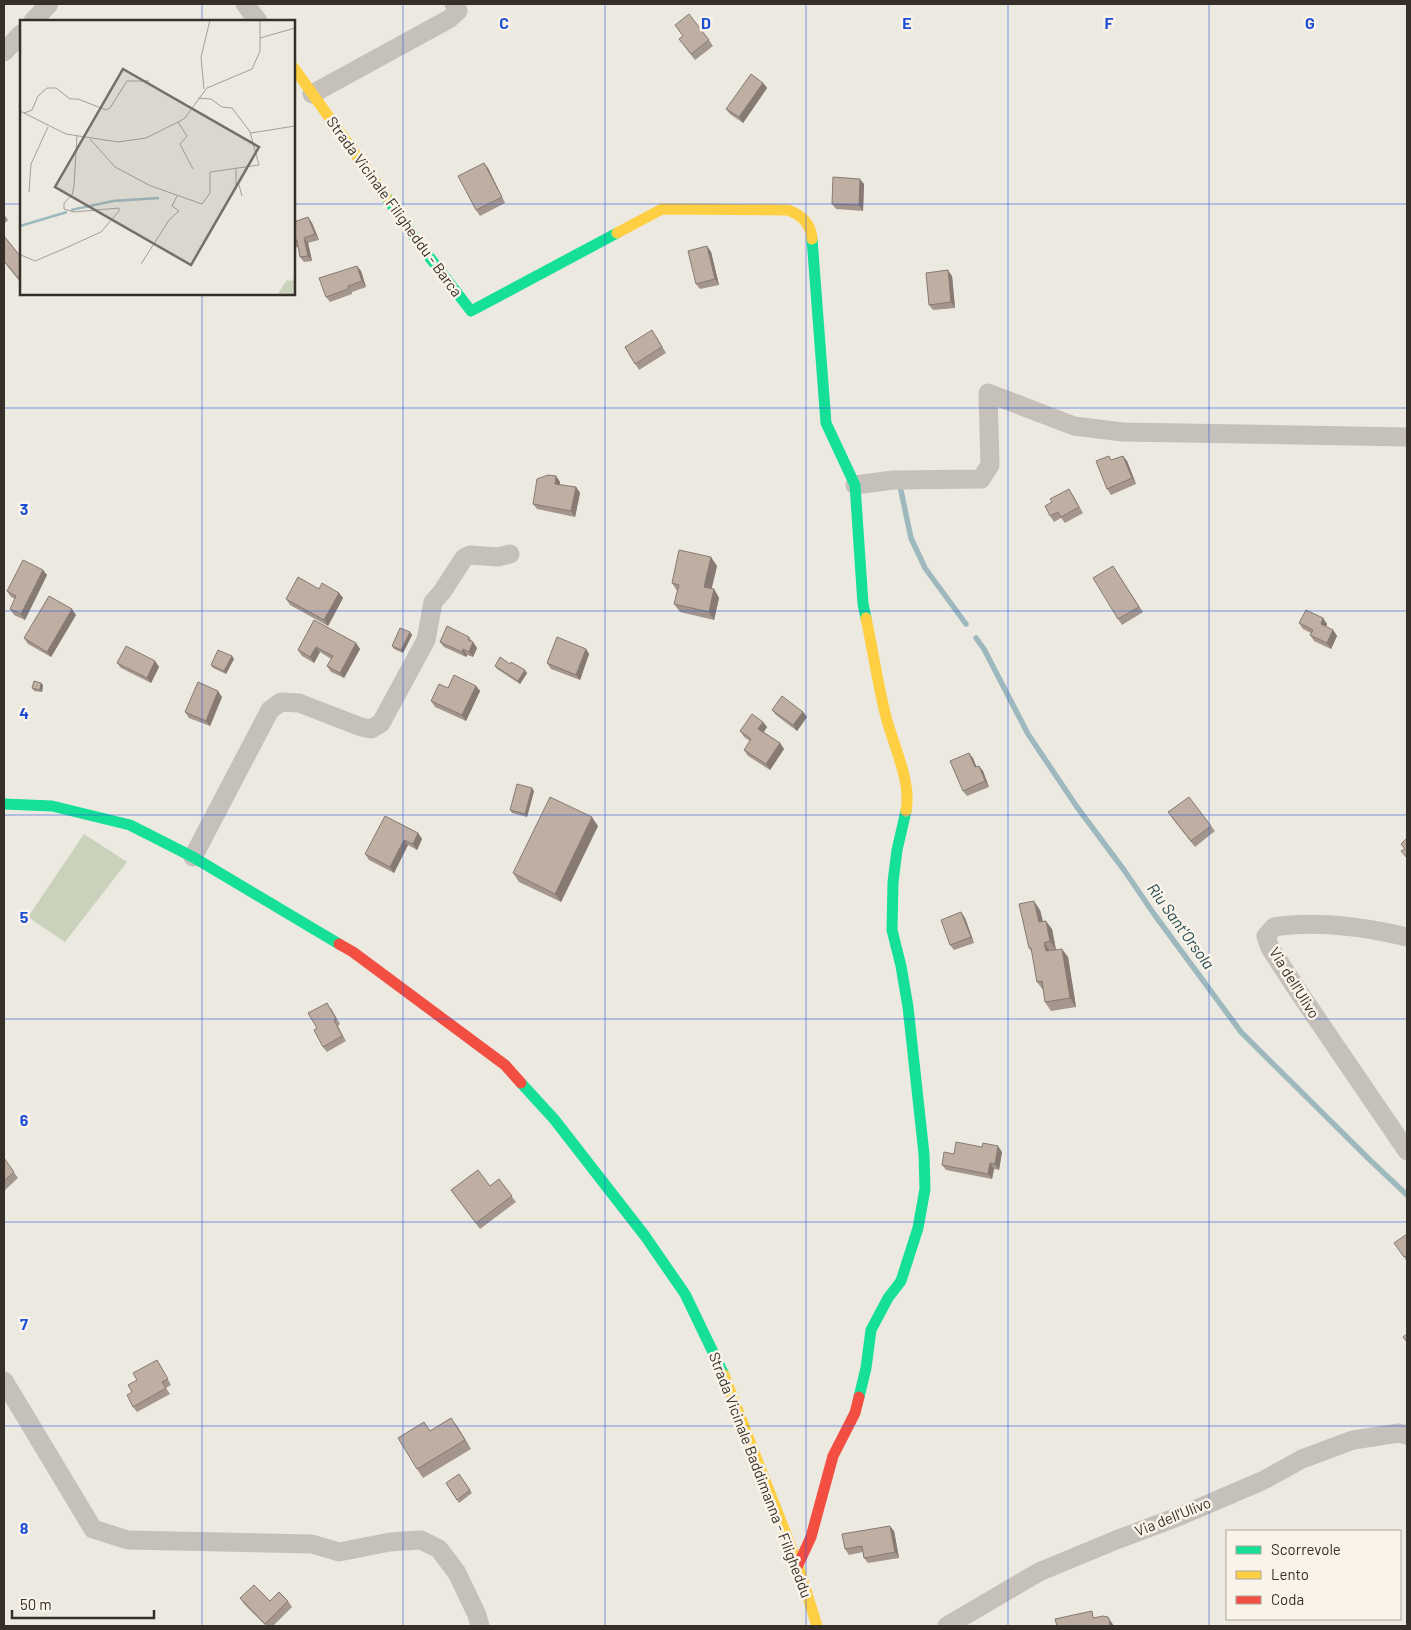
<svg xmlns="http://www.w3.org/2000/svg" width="1411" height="1630" font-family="Barlow,sans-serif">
<rect width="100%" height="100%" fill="#ece9e1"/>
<polygon fill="#cad2bc" points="84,834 127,862 65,942 28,917"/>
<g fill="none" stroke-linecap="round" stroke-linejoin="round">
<g stroke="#9eb9bd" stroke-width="5.5">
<polyline points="900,486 911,538 925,568 966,624"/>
<polyline points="976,638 984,649 1028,734 1077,807 1124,870 1154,914 1241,1032 1371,1161 1407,1195"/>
</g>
<g stroke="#c5c0ba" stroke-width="19">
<polyline points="245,4 258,21"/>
<polyline points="33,21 49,4"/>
<polyline points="4,52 21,34"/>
<polyline points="312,94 449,19 458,11 454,4"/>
<polyline points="855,485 893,480 981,479 990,465 988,393 1074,426 1123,432 1407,437"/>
<polyline points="193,857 270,710 281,702 299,703 361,727 371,729 381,723 426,640 433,602 442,592 464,558 470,555 498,557 510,554"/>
<path d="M1407,937C1364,927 1318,920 1274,927L1266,936L1270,948L1300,994L1407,1151"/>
<polyline points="4,1381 93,1529 128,1540 312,1544 339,1552 390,1542 421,1540 439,1549 457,1573 477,1615 480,1626"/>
<polyline points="947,1626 1039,1572 1116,1540 1180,1516 1262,1481 1302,1459 1353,1440 1399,1433 1407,1435"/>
</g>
<g stroke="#16e098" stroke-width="11">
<polyline points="386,197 417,241 471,311 617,233"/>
<polyline points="812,239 826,423 855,485 863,604 866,618"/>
<polyline points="4,804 52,806 130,825 193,857 339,944"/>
<polyline points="521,1083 554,1119 645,1236 685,1294 724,1375"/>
<polyline points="859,1397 866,1368 871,1330 888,1298 901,1281 918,1228 925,1189 924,1154 908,1007 901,966 892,930 893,882 897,850 906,811"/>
</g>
<g stroke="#ffcf43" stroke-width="11">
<polyline points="294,68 386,197"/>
<path d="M617,233L662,209L788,210C802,215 811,224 812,239"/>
<path d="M866,618C873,651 878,685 886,717C893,744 912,783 906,811"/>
<polyline points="724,1375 798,1565 817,1626"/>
</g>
<g stroke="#f24e42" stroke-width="11">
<polyline points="339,944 353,952 505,1065 521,1083"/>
<polyline points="798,1565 811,1537 833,1456 855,1413 859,1397"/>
</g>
</g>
<g fill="#a4968c">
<polygon points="683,36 709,40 713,46 695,60 679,39"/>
<polygon points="763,83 767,88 743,123 730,114 726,109"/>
<polygon points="488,168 505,203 480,216 476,210"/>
<polygon points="864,184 863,211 836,209 832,204"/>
<polygon points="4,214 8,220 4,224"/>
<polygon points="308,217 312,223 319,240 308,243 312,261 304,262 300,257 298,247 294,248 294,222"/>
<polygon points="4,236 21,257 21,283 4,262"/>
<polygon points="707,246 711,252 719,285 700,289 696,284"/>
<polygon points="357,266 361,271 366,287 352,292 352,294 330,302 326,297"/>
<polygon points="952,276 955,308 933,310 929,305"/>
<polygon points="656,336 666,353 639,370 625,347"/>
<polygon points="1123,456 1127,461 1136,484 1111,495 1107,489 1112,460"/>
<polygon points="556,476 560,482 560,485 576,487 580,493 575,517 537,509 533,504"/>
<polygon points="1073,495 1083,513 1065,523 1061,518 1054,522 1050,516"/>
<polygon points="717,566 711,589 714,589 719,598 714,620 680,612 674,604 677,591 672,583"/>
<polygon points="1113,566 1143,612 1122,625 1118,619"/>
<polygon points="43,570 47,575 25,620 14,615 10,609 15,599 11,597 7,591"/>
<polygon points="319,589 339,593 343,598 328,626 290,605 286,599"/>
<polygon points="76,615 51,657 28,644 24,638"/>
<polygon points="1323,618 1327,624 1326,627 1333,630 1337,636 1331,649 1314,641 1310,635 1311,633 1303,629 1299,623"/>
<polygon points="314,620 356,643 360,649 344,678 331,672 327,666 331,659 320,652 314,663 302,656 298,650"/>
<polygon points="410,632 412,635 403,653 394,649 392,646"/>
<polygon points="469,637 477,648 473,657 467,655 466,657 444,647 440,642"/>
<polygon points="586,649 589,654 580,680 551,669 547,663"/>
<polygon points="234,659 226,674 213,668 211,665"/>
<polygon points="155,661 159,667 151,683 121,668 117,663"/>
<polygon points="510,664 527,673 520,684 497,669 495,666"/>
<polygon points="41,683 43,685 42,692 34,691 32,688"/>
<polygon points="476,686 480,691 466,721 435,707 431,701 448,688"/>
<polygon points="222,697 210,726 189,718 185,712"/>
<polygon points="772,710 803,712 807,717 797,731 776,715"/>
<polygon points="763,722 767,727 764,732 780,743 784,749 770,770 748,756 744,750 750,741 744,737 740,731"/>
<polygon points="973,758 976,767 979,766 983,771 989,787 967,796 963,791"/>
<polygon points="534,791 527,817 512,813 510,810"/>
<polygon points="1172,818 1211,826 1215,831 1195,847"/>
<polygon points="598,826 561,902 519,882 513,873"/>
<polygon points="418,833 422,839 417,850 408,845 394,873 369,860 365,854"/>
<polygon points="1040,910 1043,921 1052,929 1056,950 1068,957 1076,1007 1051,1011 1045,1002 1043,990 1037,982 1032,952 1029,948"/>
<polygon points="961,912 965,918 974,943 954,950 950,945"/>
<polygon points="331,1008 340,1024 338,1026 346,1041 327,1052 323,1047 317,1028"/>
<polygon points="1002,1152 999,1170 994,1169 992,1179 946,1170 942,1165 954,1154"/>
<polygon points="4,1158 18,1178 4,1191"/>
<polygon points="499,1179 516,1202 480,1229 451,1190 490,1186"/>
<polygon points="1407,1234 1407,1262 1404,1257"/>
<polygon points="157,1360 171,1385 166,1388 170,1394 137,1412 133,1407 132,1392 137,1380"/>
<polygon points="457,1426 471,1449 423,1478 417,1469 430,1430"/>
<polygon points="459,1474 472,1493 459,1503 446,1483"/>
<polygon points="894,1531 899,1558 868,1563 864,1558 863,1552 849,1555 845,1549"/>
<polygon points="240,1598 270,1601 288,1601 292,1607 273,1626 266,1626 244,1604"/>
</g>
<g fill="#867a72">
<polygon points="763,83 767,88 743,123 739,117"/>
<polygon points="484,163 488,168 505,203 502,197"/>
<polygon points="860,179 864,184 863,211 859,205"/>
<polygon points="308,217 312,223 319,240 315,234"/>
<polygon points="304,238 308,243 312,261 308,256"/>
<polygon points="707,246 711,252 719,285 715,279"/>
<polygon points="357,266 361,271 366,287 362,281"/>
<polygon points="948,270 952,276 955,308 951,302"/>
<polygon points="1123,456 1127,461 1136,484 1132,478"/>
<polygon points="556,476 560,482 559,489 555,484"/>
<polygon points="576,487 580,493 575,517 571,511"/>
<polygon points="711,557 717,566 710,596 704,587"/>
<polygon points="43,570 47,575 25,620 21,614"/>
<polygon points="714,589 719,598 714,620 709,612"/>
<polygon points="339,593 343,598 328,626 324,620"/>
<polygon points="72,609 76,615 51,657 47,652"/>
<polygon points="1323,618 1327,624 1325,630 1321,624"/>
<polygon points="1333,630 1337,636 1331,649 1327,643"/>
<polygon points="410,632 412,635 403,653 401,650"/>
<polygon points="473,642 477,648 473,657 469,652"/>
<polygon points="356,643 360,649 344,678 340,673"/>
<polygon points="316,647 320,652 314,663 310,657"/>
<polygon points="463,649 467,655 466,657 462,652"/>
<polygon points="586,649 589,654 580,680 576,675"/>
<polygon points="232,656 234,659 226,674 224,671"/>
<polygon points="155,661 159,667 151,683 147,678"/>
<polygon points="525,670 527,673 520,684 518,681"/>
<polygon points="41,683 43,685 42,692 40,690"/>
<polygon points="476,686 480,691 466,721 462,715"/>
<polygon points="218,691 222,697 210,726 206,721"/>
<polygon points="803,712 807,717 797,731 793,725"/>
<polygon points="763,722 767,727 762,734 758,729"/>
<polygon points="780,743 784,749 770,770 766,764"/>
<polygon points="969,753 973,758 979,773 975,767"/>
<polygon points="979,766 983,771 989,787 985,781"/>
<polygon points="532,788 534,791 527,817 525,814"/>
<polygon points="592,817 598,826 561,902 555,894"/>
<polygon points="418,833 422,839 417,850 413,844"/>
<polygon points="404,840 408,845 394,873 390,867"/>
<polygon points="1034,901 1040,910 1045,931 1039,922"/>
<polygon points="961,912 965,918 974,943 971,937"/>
<polygon points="1046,921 1052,929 1056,950 1050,941"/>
<polygon points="1044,943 1050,951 1046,951"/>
<polygon points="1062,949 1068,957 1076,1007 1070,998"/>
<polygon points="998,1146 1002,1152 999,1170 995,1164"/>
<polygon points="990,1163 994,1169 992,1179 988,1174"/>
<polygon points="451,1418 457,1426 471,1449 465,1440"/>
<polygon points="890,1526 894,1531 899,1558 895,1552"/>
<polygon points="1108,1617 1114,1626 1109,1626"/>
</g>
<g fill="#bfafa3" stroke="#867a72">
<polygon points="689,14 709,40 691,54 679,39 683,36 675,25"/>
<polygon points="751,74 763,83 739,117 726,109"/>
<polygon points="484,163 502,197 476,210 458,176"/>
<polygon points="833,177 860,179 859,205 832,204"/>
<polygon points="308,217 315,234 304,238 308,256 300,257 297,240 294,241 294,222"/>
<polygon points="4,236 21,257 21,276 18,278 4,261"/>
<polygon points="707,246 715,279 696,284 688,251"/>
<polygon points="357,266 362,281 348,286 348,289 326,297 319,278"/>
<polygon points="948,270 951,302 929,305 926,273"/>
<polygon points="652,330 662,347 635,364 625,347"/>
<polygon points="1109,456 1111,460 1123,456 1132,478 1107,489 1096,461"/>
<polygon points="548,475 556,476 555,484 576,487 571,511 533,504 537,479"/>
<polygon points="1069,489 1079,507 1061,517 1058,512 1050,516 1045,506 1052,502 1050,499"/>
<polygon points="679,550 711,557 704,587 714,589 709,612 674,604 679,585 672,583"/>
<polygon points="23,560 43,570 21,614 10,609 16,596 7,591"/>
<polygon points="1113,566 1139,607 1118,619 1093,578"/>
<polygon points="298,577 319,589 322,583 339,593 324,620 286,599"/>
<polygon points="49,596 72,609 47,652 24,638"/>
<polygon points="1306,610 1323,618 1321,624 1333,630 1327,643 1310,635 1313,630 1299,623"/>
<polygon points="314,620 356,643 340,673 327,666 333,656 316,647 310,657 298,650"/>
<polygon points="447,626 469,637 468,640 473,642 469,652 463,649 462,652 440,642"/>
<polygon points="400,628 410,632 401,650 392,646"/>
<polygon points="557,637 586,649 576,675 547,663"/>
<polygon points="126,646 155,661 147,678 117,663"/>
<polygon points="218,650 232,656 224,671 211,665"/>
<polygon points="500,657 510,664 511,662 525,670 518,681 495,666"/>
<polygon points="454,675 476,686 462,715 431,701 439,684 448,688"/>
<polygon points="34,681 41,683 40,690 32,688"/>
<polygon points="198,682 218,691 206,721 185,712"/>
<polygon points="782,696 803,712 793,725 772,710"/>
<polygon points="752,714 763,722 758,729 780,743 766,764 744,750 751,739 740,731"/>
<polygon points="969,753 975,767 979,766 985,781 963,791 950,761"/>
<polygon points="517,784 532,788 525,814 510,810"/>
<polygon points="550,797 592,817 555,894 513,873"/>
<polygon points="1189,797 1211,826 1191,841 1168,812"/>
<polygon points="385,816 418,833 413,844 404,840 390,867 365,854"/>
<polygon points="1407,838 1407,858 1401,851 1405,849 1401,844"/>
<polygon points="1034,901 1039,922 1046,921 1050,941 1044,943 1046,951 1062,949 1070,998 1045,1002 1042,981 1037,982 1031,948 1029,948 1019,904"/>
<polygon points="961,912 971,937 950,945 941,920"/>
<polygon points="327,1003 336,1019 334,1020 342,1036 323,1047 314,1030 317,1028 308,1013"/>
<polygon points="956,1142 982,1147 983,1143 998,1146 995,1164 990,1163 988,1174 942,1165 944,1152 954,1154"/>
<polygon points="4,1158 14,1172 4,1181"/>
<polygon points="478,1170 490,1186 499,1179 512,1196 476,1223 451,1190"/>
<polygon points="1407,1234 1407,1255 1404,1257 1394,1243"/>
<polygon points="1407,1334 1407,1342 1403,1337"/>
<polygon points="157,1360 168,1379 162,1382 166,1388 133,1407 127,1395 132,1392 128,1385 137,1380 133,1373"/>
<polygon points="451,1418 465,1440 417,1469 398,1438 424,1422 430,1431"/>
<polygon points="459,1474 470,1490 457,1500 446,1483"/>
<polygon points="890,1526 895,1552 864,1558 862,1546 845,1549 842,1534"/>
<polygon points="254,1585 270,1601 279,1592 288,1601 265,1624 240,1598"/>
<polygon points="1092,1611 1093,1618 1103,1616 1108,1617 1110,1622 1109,1626 1057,1626 1055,1619"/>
</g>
<path fill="none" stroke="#1d4ed8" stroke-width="1" stroke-opacity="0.55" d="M202,4V21M403,4V1626M605,4V1626M806,4V1626M1008,4V1626M1209,4V1626M4,204H21M294,204H1407M202,294V1626M4,408H1407M4,611H1407M4,815H1407M4,1019H1407M4,1222H1407M4,1426H1407"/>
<g text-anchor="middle" stroke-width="5" stroke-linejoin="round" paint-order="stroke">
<g font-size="15" fill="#362e28" stroke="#f9f3e9">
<text transform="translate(394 207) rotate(54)" y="5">Strada Vicinale Filigheddu - Barca</text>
<text transform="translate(1294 983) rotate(58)" y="5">Via dell'Ulivo</text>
<text transform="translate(760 1475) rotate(69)" y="5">Strada Vicinale Baddimanna - Filigheddu</text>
<text transform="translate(1173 1517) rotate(-22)" y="5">Via dell'Ulivo</text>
</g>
<g font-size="16" font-style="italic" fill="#204b55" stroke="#f9f3e9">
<text transform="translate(1181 926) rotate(54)" y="6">Riu Sant'Orsola</text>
</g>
</g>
<g transform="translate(20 20)">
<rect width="275" height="275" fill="#ece9e1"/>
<path d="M275,255V275H257L267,260L272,261Z" fill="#cad2bc"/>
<path fill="none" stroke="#9eb9bd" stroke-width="2.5" d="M51,190L93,181L139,178M0,206L47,192"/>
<path fill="none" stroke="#a39e97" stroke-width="1" d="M240,18L275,8M184,69L181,37L190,0M178,78L191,79L202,87L212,88L231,113L275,106M0,91L46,114L98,122L126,118L164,99L187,68L232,49L240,31V0M4,93L12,90L18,76L27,68H36L50,79H58L86,90L90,88L107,61H129M158,102L167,116L160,124L173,149M70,119L95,147L131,166L182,184L190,173V152L239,145L230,112M216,149V165H219L222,176M9,172L11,144L28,107M1,235L15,241L48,227L81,212L99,191V188L54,192L44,189V183L52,175L54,166L57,116M121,244L149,200L159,191L152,186L157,176"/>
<path fill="#766f69" fill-opacity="0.15" stroke="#766f69" stroke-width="2.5" d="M103,49L239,127L171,245L35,167Z"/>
<rect width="275" height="275" fill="none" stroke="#362e28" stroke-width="2.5"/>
</g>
<g font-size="16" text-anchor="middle" font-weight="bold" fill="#1d4ed8" stroke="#f9f3e9" stroke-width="5" stroke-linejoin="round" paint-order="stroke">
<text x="504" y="29">C</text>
<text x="706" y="29">D</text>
<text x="907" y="29">E</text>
<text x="1109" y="29">F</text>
<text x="1310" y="29">G</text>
<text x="24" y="515">3</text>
<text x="24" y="719">4</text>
<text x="24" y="923">5</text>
<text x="24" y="1126">6</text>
<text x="24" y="1330">7</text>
<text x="24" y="1534">8</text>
</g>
<rect width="1411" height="1630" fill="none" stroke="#362e28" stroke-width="10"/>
<rect x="1226" y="1530" width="175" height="90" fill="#f9f3e9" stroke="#aba49c"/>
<rect x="1236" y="1546" width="25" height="8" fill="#16e098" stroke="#aba49c"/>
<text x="1271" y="1555" font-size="15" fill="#362e28">Scorrevole</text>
<rect x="1236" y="1571" width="25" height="8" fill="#ffcf43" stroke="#aba49c"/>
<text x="1271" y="1580" font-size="15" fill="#362e28">Lento</text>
<rect x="1236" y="1596" width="25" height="8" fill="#f24e42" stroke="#aba49c"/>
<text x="1271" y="1605" font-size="15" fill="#362e28">Coda</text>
<path d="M12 1610v8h142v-8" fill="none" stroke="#362e28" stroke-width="2.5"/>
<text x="20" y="1610" font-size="15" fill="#362e28" stroke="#f9f3e9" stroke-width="4" paint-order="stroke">50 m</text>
</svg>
